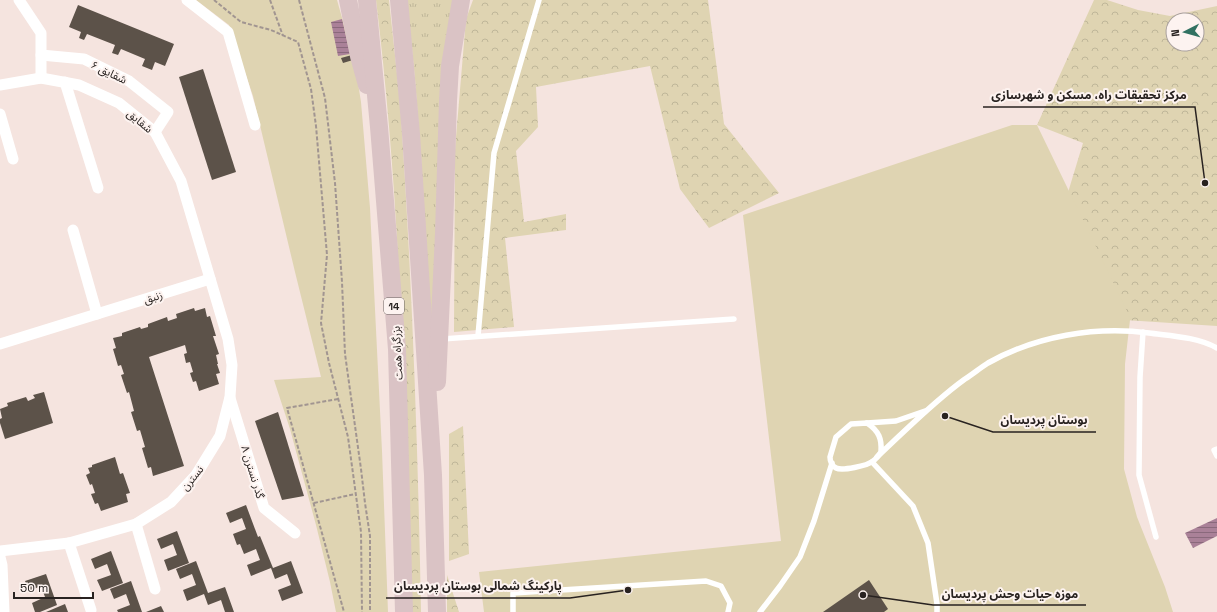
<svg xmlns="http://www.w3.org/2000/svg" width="1217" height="612" font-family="'Space Grotesk','Noto Sans Arabic',sans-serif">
<defs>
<pattern id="grass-tufts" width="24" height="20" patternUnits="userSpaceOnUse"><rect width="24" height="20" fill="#dfd4b2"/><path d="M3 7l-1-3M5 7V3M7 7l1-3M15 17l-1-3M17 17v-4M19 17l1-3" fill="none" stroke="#bfb699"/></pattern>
<pattern id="forest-crowns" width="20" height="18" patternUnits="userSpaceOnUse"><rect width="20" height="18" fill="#dfd4b2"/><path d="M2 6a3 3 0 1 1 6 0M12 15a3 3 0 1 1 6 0" fill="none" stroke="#bfb699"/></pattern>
<pattern id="water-rules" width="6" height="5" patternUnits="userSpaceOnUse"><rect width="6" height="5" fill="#aa8198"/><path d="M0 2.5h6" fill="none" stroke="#8a697c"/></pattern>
</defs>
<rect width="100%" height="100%" fill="#f5e4df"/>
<polygon fill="url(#grass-tufts)" points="407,0 455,0 432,359 421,157 415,79"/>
<g fill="url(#forest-crowns)" fill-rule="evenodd">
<path d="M376,0H389C393,39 398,78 401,116C412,281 418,447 421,612H410C405,408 401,203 376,0Z"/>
<polygon points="473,0 708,0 724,124 779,193 709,228 680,189 650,66 536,87 538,127 516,151 524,222 566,214 566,230 505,238 514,327 454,332 455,149 466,19"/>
<path d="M1094,0H1107L1138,10L1170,16L1217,6V326L1094,318L1056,232L1083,143L1037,125ZM1173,20H1197V44H1173Z"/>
<polygon points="463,426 469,554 449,561 449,434"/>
<polygon points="447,575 459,612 447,612"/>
</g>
<g fill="#dfd4b2">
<polygon points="196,0 337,0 355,64 361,102 370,208 382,451 388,612 336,612 330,582 316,525 290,429 274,380 321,377 295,272 253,96 229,25"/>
<polygon points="1012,125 1037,125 1128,313 1130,320 1125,364 1124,469 1137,517 1165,587 1173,612 484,612 479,572 781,541 743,215"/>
</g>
<g fill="url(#water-rules)">
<polygon points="342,19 350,54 338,56 331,22"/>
<polygon points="1217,518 1217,536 1193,548 1185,533"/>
</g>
<g fill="#5c5249">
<polygon points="78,5 174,44 165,66 155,62 152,70 142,66 145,59 121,49 118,55 112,53 115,45 87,34 84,40 79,38 81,32 69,27"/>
<polygon points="352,55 353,60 343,63 341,58"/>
<polygon points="203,69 236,172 212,180 179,77"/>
<polygon points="194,308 195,311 205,308 207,317 210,316 216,336 213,336 219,354 216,355 218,364 217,364 220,373 216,374 219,384 199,391 196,381 193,382 190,373 193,372 190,362 186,363 184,354 187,353 185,345 149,357 184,466 153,476 151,467 148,468 142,448 145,447 140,430 137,431 131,412 134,411 129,392 127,393 121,375 124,374 121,365 118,366 113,349 116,348 113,338 122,336 122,333 140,327 141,329 148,327 148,324 167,317 168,321 177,318 176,314"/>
<polygon points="44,392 53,423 5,439 0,423 0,419 2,418 0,409 8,406 7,403 26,397 28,401 35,398 33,395"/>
<polygon points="278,412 304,496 282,500 255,421"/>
<polygon points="115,457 120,474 123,473 130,493 126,494 128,502 101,511 98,503 95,504 91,494 95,493 92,484 90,485 86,475 90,473 88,468 92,467 92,465"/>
<polygon points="246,505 258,537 260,536 273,568 291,561 303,593 282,601 278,590 291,585 287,574 275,579 271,568 251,576 247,565 260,560 256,549 244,554 240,544 237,545 233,534 246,529 242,518 230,523 226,513"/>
<polygon points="177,531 189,563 168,571 164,560 177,555 173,544 161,549 157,539"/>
<polygon points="111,551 123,583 102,591 97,580 111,575 107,564 95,569 91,559"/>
<polygon points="196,561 208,593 225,587 234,612 225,612 221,600 208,605 204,594 187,601 183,590 196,585 192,574 180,579 176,569"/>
<polygon points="46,574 57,605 40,612 35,612 32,603 45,597 41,586 29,591 25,581"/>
<polygon points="869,580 888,609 884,612 823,612"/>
<polygon points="131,581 142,612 118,612 117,610 130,605 126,594 114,599 110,589"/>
<polygon points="65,604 68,612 46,612"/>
<polygon points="161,606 164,612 146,612"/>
</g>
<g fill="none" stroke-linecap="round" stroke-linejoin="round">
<g stroke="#a19591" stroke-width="2" stroke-dasharray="4 2" stroke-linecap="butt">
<polyline points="214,0 241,22 271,30 298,42 311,89 316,126 327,255 321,323 329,363 348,437 361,532 362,612"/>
<polyline points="270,0 283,36"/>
<polyline points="299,0 325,98 335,183 342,282 345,354 361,469 365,503 370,536 370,612"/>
<polyline points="338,399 287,408 344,612"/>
<polyline points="314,503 355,494"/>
</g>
<g stroke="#fff" stroke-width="5.5">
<polyline points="1143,332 1140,377 1139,475 1156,537"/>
<polyline points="478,336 494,153 539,0"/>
<polyline points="442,339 734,319"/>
<path d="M867,423C879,431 882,439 881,452C879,455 876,459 873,461C867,466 842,471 836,468C832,466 830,461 830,457L836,437L851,424Z"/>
<polyline points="867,423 896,421 925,411"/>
<polyline points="1217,449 1214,450 1217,456"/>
<path d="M877,457C905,431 933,402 965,379C973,374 980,368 988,363C1036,336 1095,326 1149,333C1172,336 1197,337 1217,348"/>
<polyline points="872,462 913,506 928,543 937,604 937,612"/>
<polyline points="513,612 513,593 706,581 721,586 730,603 728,612"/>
<polyline points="760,612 780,586 800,557 814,521 832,463"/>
</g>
<g stroke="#fff" stroke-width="11">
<polyline points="19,0 41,33 41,78"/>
<polyline points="187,0 228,32 255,125"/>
<polyline points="41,55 84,59 129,81 168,112 155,132"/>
<polyline points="65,82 98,188"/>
<polyline points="0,85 41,78 79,85 119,103 155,132 181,181 228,339 232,365 230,397 220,436 196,475 171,502 136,524 69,543 0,551"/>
<polyline points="0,114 13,159"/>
<polyline points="73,230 97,314"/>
<polyline points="0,344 210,279"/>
<polyline points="230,398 264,508 295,533"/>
<polyline points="136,524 155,589"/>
<polyline points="69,543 91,610"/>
<polyline points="0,557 2,565 4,612"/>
</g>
<g stroke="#dac3c5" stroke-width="18">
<polyline points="348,0 359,56 367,85"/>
<polyline points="367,0 379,127 397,349 404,612"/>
<polyline points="399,0 411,134 433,475 437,612"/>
<polyline points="437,382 444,234 448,101 450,66 461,0"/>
</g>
</g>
<g text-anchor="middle" stroke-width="4" stroke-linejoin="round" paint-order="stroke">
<rect fill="#fdf3f0" stroke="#68615e" stroke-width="1" x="384" y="298" width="20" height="16" rx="3"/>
<g font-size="10" font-weight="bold" fill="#282220">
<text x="394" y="310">14</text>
</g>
<g font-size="11" fill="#282220" stroke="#fdf3f0">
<text transform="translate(109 72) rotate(26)" y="4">شقایق ۶</text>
<text transform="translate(140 121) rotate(40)" y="4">شقایق</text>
<text transform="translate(153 297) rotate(-17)" y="4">زنبق</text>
<text transform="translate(397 353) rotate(-93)" y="4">بزرگراه همت</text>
<text transform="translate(253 472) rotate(73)" y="4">گذر نسترن ۸</text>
<text transform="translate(192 478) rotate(-51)" y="4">نسترن</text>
</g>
</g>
<path fill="none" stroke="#282220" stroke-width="1.5" d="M1205 183L1195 107H983M945 416L993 432H1096M628 590L570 598H386M863 595L933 605H1086"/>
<g fill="#282220" stroke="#fdf3f0" stroke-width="1.5">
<circle cx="1205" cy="183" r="4"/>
<circle cx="945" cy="416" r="4"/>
<circle cx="628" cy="590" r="4"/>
<circle cx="863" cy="595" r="4"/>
</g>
<g font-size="12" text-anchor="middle" font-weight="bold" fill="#282220" stroke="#fdf3f0" stroke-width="4" stroke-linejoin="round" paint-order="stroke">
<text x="1089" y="99">مرکز تحقیقات راه، مسکن و شهرسازی</text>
<text x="1044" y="424">بوستان پردیسان</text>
<text x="478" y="590">پارکینگ شمالی بوستان پردیسان</text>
<text x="1010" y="598">موزه حیات وحش پردیسان</text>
</g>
<g transform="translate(1185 32) rotate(264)"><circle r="19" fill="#fdf3f0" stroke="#a89f9d"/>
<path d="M0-3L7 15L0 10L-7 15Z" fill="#317161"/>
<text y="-6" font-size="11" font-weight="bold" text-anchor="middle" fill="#282220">N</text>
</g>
<path d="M14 592v6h79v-6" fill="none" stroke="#282220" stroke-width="2"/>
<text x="20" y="592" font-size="12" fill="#282220" stroke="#fdf3f0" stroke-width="3" paint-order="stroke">50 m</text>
</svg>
